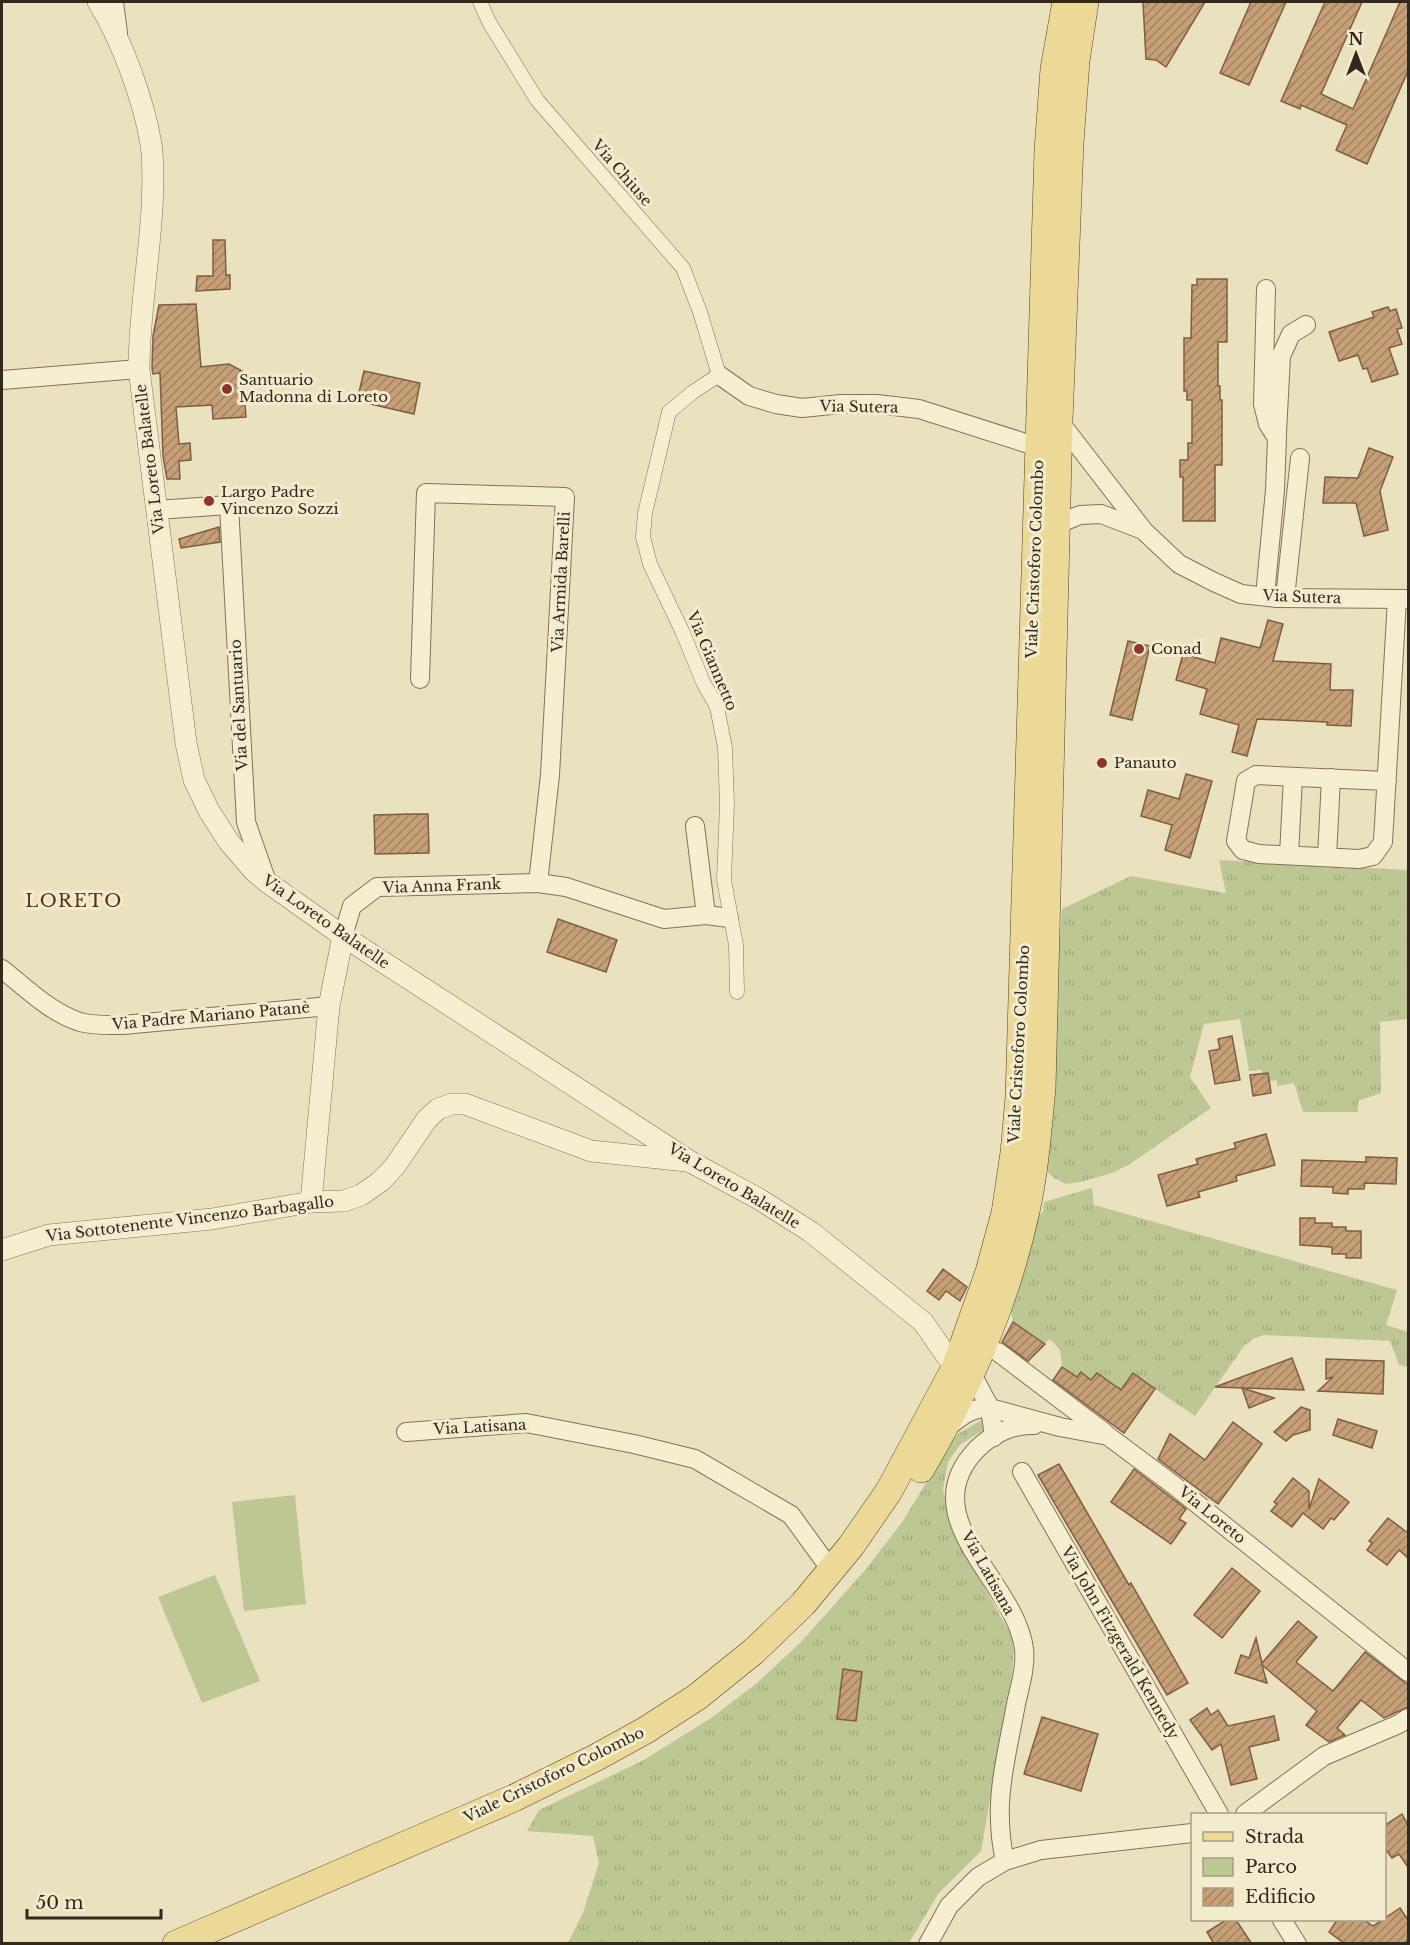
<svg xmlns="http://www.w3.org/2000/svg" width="1410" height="1945" font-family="'Libre Baskerville',serif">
<defs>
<pattern id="grass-tufts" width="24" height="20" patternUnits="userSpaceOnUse" patternTransform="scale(1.5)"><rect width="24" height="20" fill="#bdc794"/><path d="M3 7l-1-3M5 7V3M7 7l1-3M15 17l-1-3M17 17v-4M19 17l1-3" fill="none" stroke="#a3ab7f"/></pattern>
<pattern id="building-hatch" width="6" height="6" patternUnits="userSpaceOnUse" patternTransform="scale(1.5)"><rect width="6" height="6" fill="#c69f77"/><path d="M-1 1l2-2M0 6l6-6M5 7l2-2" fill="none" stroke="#a18261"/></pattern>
</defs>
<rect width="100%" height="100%" fill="#eae1bf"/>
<g fill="url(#grass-tufts)">
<polygon points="1219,860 1408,870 1408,1019 1380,1022 1381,1093 1358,1101 1358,1112 1303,1112 1294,1083 1277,1086 1277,1080 1269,1081 1262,1074 1262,1070 1249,1071 1240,1019 1204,1024 1190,1077 1211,1108 1130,1164 1112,1173 1080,1182 1066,1184 1054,1178 1047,1171 1053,1025 1062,909 1131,876 1226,893"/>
<polygon points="1092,1188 1094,1205 1397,1290 1386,1325 1408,1332 1408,1367 1399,1365 1390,1341 1264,1335 1253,1339 1244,1346 1195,1416 1133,1374 1121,1390 1097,1373 1091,1380 1081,1372 1077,1377 1062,1367 1060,1350 1050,1339 1045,1343 1013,1322 1010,1306 1035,1216 1043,1212 1044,1202"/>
<polygon points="982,1420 985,1431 977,1434 960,1445 948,1462 943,1490 954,1533 1012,1637 1014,1649 1012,1675 981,1851 938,1894 909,1943 568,1943 583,1913 599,1863 593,1836 527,1831 539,1810 642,1761 711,1718 757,1683 801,1642 866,1569 903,1521 950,1443 959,1433"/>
</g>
<g fill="#bdc794">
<polygon points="295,1495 306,1604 244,1611 232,1502"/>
<polygon points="215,1575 260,1681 202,1703 158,1597"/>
</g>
<g fill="url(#building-hatch)" stroke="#7f5e40" stroke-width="1.5">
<polygon points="1143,2 1205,2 1166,67 1156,60 1146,59"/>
<polygon points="1251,2 1286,2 1249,85 1220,73"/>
<polygon points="1325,2 1362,2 1321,94 1353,109 1400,2 1408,2 1408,71 1367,164 1336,150 1347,125 1301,105 1300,109 1281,101"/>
<polygon points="213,240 225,240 226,275 230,275 230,289 196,291 197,276 213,276"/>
<polygon points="1197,279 1227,279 1227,342 1218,342 1218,386 1220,386 1220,400 1222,400 1222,465 1215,465 1215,521 1183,521 1183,477 1180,477 1180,460 1188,460 1188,443 1192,443 1192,400 1187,400 1187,391 1184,391 1184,338 1191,338 1192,285 1197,285"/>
<polygon points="196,304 201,367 229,364 242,371 246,417 213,419 212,405 176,407 179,444 190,443 191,460 179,461 180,479 167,479 163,456 160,373 153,374 152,368 153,336 159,305"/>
<polygon points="1388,307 1390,311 1396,309 1402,328 1397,329 1402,344 1389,348 1398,374 1372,382 1367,368 1363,369 1358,355 1339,361 1329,332 1374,317 1372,312"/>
<polygon points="364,371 420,383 414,414 357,401"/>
<polygon points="1369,448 1393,457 1380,491 1388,530 1364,536 1356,503 1323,503 1325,477 1358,478"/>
<polygon points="219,527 220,542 181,548 179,539"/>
<polygon points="1268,620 1283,624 1273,661 1331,664 1330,690 1353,690 1351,726 1327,725 1327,722 1257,719 1247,756 1232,752 1239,725 1200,714 1207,689 1176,680 1183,654 1215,663 1221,638 1260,648"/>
<polygon points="1128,641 1150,646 1132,720 1110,715"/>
<polygon points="1186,774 1212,781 1190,858 1165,850 1172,825 1141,816 1148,790 1179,799"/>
<polygon points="411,814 428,814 429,853 375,854 374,815"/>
<polygon points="558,919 617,940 606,972 547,952"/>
<polygon points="1232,1036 1240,1080 1215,1084 1209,1051 1220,1049 1218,1039"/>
<polygon points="1268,1073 1271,1093 1253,1096 1250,1075"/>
<polygon points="1266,1134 1275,1165 1236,1176 1237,1181 1198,1192 1200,1197 1167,1206 1158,1175 1198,1164 1196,1159 1236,1148 1234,1143"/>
<polygon points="1366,1157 1397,1158 1396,1184 1365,1183 1364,1189 1348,1189 1348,1194 1333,1193 1333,1187 1301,1186 1302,1160 1366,1162"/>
<polygon points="1300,1218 1315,1218 1315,1223 1332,1223 1332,1227 1346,1227 1346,1231 1361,1231 1361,1258 1346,1258 1346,1254 1332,1254 1332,1247 1300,1245"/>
<polygon points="943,1269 967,1287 960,1301 946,1291 939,1300 927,1291"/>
<polygon points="1013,1322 1045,1344 1028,1361 1002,1342"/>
<polygon points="1292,1358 1304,1390 1215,1387"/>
<polygon points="1326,1359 1384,1361 1383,1394 1318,1391 1333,1377 1326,1379"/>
<polygon points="1062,1367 1077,1377 1081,1372 1091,1380 1097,1373 1121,1390 1133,1373 1155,1389 1124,1433 1053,1380"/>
<polygon points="1242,1388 1274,1398 1249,1408"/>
<polygon points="1301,1407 1310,1410 1310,1430 1293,1435 1286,1441 1274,1432"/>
<polygon points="1338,1419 1377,1431 1372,1448 1333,1435"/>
<polygon points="1233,1422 1262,1444 1218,1504 1158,1459 1170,1434 1205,1460"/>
<polygon points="1059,1464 1129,1585 1131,1583 1188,1683 1167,1695 1038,1475"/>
<polygon points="1134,1469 1186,1509 1179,1519 1186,1523 1171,1544 1111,1502"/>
<polygon points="1293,1478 1309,1491 1309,1509 1319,1479 1349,1502 1334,1520 1331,1518 1323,1529 1303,1513 1292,1527 1271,1511 1277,1504 1274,1502"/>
<polygon points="1388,1518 1408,1533 1408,1558 1399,1550 1387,1565 1367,1550 1372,1543 1369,1541"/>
<polygon points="1232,1568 1260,1591 1222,1638 1194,1615"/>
<polygon points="1298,1621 1317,1637 1296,1662 1333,1691 1365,1652 1408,1685 1408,1707 1384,1718 1361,1700 1337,1728 1345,1735 1329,1742 1306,1725 1317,1711 1262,1665 1267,1683 1235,1673 1241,1655 1249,1658 1256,1638 1262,1663"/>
<polygon points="843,1669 862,1672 856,1721 837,1719"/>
<polygon points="1207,1708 1211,1715 1218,1710 1228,1726 1274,1716 1279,1740 1249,1747 1257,1779 1231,1785 1221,1744 1212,1750 1190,1720"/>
<polygon points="1042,1717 1098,1734 1081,1791 1024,1774"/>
<polygon points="1402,1814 1408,1825 1408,1867 1399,1854 1392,1858 1384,1847 1384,1826"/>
<polygon points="1400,1908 1408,1920 1408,1940 1404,1944 1345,1944 1329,1932 1337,1920 1364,1920 1373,1926"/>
<polygon points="1226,1920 1236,1920 1252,1944 1214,1944 1207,1932"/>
</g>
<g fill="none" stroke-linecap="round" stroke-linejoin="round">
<g stroke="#827259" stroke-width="15">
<polyline id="pedestrian" points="480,2 489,22 537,100 683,268 700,312 719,375 693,392 669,412 645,513 643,537 650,564 683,633 703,682 717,707 725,748 727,804 724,880 736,945 737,992"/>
</g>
<g stroke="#827259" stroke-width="20">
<g id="minor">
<polyline points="114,2 118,33"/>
<polyline points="719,375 749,396 776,404 802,408 841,404 877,404 919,409 1038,447"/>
<polyline points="2,380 139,369"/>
<polyline points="1059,421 1144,531 1179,564 1214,582 1241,594 1277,598 1407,599"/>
<polyline points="1277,433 1281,356 1291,334 1306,325"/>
<polyline points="156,510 229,505 246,822 267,882"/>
<polyline points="1058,524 1080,515 1101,514 1143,530"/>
<polyline points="1265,596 1275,490 1277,438 1268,424 1263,404 1266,289"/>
<polyline points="1285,598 1300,458"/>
<polyline points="420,679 426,493 565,497 550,775 538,883"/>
<polyline points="1387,781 1256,775 1246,781 1236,841 1243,850 1259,854 1359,859 1373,856 1383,842 1397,599"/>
<polyline points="1289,855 1293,777"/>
<polyline points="1327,857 1331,778"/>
<polyline points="706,915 729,918"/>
<polyline points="343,936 352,906 377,887 538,883 566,887 664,919 706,915 695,826"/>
<path d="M2,969C26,988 51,1013 80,1022C94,1026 109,1025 123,1025L329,1006"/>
<polyline points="998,1352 1105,1433"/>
<polyline points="972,1374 990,1408 1060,1427 1108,1436 1171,1483 1408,1672"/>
<path d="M947,1428C961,1416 972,1407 990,1408L994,1437"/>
<polyline points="406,1432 526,1423 634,1444 695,1459 791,1515 831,1570"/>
<polyline points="1022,1472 1219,1814"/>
<polyline points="1245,1814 1324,1756 1399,1724 1408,1718"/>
<path d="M1005,1861C992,1803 1006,1760 1016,1704C1020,1686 1026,1667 1024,1649C1016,1581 910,1518 977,1449C992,1434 1013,1424 1034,1425"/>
<polyline points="1282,1920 1297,1944"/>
<polyline points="928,1944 949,1906 978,1877 1005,1861 1041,1850 1192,1833"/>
</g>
</g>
<g stroke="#827259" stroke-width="22">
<g id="tertiary">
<path d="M98,2C121,38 144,101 151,144C154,164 153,187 152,208C149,262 139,315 139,369L186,743L194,780L209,811L229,842L254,871L267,882L343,936L691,1162L759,1199L811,1232L923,1322L955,1368L966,1372"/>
<polyline points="311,1202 329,1006 343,936"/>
<polyline points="2,1250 49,1235 212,1219 311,1202 344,1201 361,1195 381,1181 395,1166 427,1119 438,1109 452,1104 465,1104 591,1151 687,1161"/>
</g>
</g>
<g stroke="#4f402d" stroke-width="28">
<g id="primary">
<path d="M921,1469C968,1389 1006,1303 1026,1211C1035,1171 1038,1129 1042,1088L1059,421L1070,143L1076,61L1085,2"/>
<polyline points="176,1944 514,1798 597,1757 646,1730 697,1697 754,1651 803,1604 851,1546 889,1491 955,1368 989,1272 1005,1213 1014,1153 1019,1097 1048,150 1054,69 1066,2"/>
</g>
</g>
<use href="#pedestrian" stroke="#f6eed1" stroke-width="14"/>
<use href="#minor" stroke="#f6eed1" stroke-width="18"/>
<use href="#tertiary" stroke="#f6eed1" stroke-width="21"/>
<use href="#primary" stroke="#ecd998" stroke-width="27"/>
</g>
<g fill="#8c342d" stroke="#f2ebce" stroke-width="2">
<circle cx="227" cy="389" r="6"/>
<circle cx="209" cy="501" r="6"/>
<circle cx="1139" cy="649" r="6"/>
<circle cx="1102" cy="763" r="6"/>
</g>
<g text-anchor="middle" stroke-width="6" stroke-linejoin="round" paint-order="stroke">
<g font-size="15" fill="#32291c" stroke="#f2ebce">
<text transform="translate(622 173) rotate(49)" y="5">Via Chiuse</text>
<text transform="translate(859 407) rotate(1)" y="5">Via Sutera</text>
<text transform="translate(150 459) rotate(-97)" y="5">Via Loreto Balatelle</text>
<text transform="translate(1035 559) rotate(-88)" y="5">Viale Cristoforo Colombo</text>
<text transform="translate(561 582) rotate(-87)" y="5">Via Armida Barelli</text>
<text transform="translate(1302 597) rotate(2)" y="5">Via Sutera</text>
<text transform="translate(712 661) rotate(67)" y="5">Via Giannetto</text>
<text transform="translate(239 705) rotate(-93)" y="5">Via del Santuario</text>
<text transform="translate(442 886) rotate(-2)" y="5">Via Anna Frank</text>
<text transform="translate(326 922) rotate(35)" y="5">Via Loreto Balatelle</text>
<text transform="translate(211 1016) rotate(-5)" y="5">Via Padre Mariano Patanè</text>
<text transform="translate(1019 1044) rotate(-87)" y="5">Viale Cristoforo Colombo</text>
<text transform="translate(734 1186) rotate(31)" y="5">Via Loreto Balatelle</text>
<text transform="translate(190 1219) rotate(-7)" y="5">Via Sottotenente Vincenzo Barbagallo</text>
<text transform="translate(480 1427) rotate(-3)" y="5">Via Latisana</text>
<text transform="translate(1212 1515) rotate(39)" y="5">Via Loreto</text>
<text transform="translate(988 1573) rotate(61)" y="5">Via Latisana</text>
<text transform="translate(1120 1643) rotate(60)" y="5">Via John Fitzgerald Kennedy</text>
<text transform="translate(554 1775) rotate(-26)" y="5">Viale Cristoforo Colombo</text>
</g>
<g font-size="15" fill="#32291c" stroke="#f2ebce" text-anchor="start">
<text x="239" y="385">Santuario<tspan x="239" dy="17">Madonna di Loreto</tspan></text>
<text x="221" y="497">Largo Padre<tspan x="221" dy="17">Vincenzo Sozzi</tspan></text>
<text x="1151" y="654">Conad</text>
<text x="1114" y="768">Panauto</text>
</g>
<g font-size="18" letter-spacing="1.5" fill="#5c301e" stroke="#f2ebce">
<text x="74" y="907">LORETO</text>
</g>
</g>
<rect width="1410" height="1945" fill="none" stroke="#32291c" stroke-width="6"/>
<rect x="1191" y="1813" width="195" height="108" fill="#f2ebce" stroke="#a59d87" stroke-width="1.5"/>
<rect x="1203" y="1832" width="30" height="9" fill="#ecd998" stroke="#a59d87" stroke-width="1.5"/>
<text x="1245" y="1843" font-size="18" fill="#32291c">Strada</text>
<rect x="1203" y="1858" width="30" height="18" fill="#bdc794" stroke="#a59d87" stroke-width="1.5"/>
<text x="1245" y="1873" font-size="18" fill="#32291c">Parco</text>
<rect x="1203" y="1888" width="30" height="18" fill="url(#building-hatch)" stroke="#a59d87" stroke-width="1.5"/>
<text x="1245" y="1903" font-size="18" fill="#32291c">Edificio</text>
<g transform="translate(1356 54)" stroke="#f2ebce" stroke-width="4.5" paint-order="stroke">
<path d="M0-4.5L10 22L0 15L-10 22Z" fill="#32291c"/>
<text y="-9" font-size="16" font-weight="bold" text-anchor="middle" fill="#32291c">N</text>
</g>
<path d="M27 1909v9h134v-9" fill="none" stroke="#32291c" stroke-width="3"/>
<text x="36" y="1909" font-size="18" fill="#32291c" stroke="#f2ebce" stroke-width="4.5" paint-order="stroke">50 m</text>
</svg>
